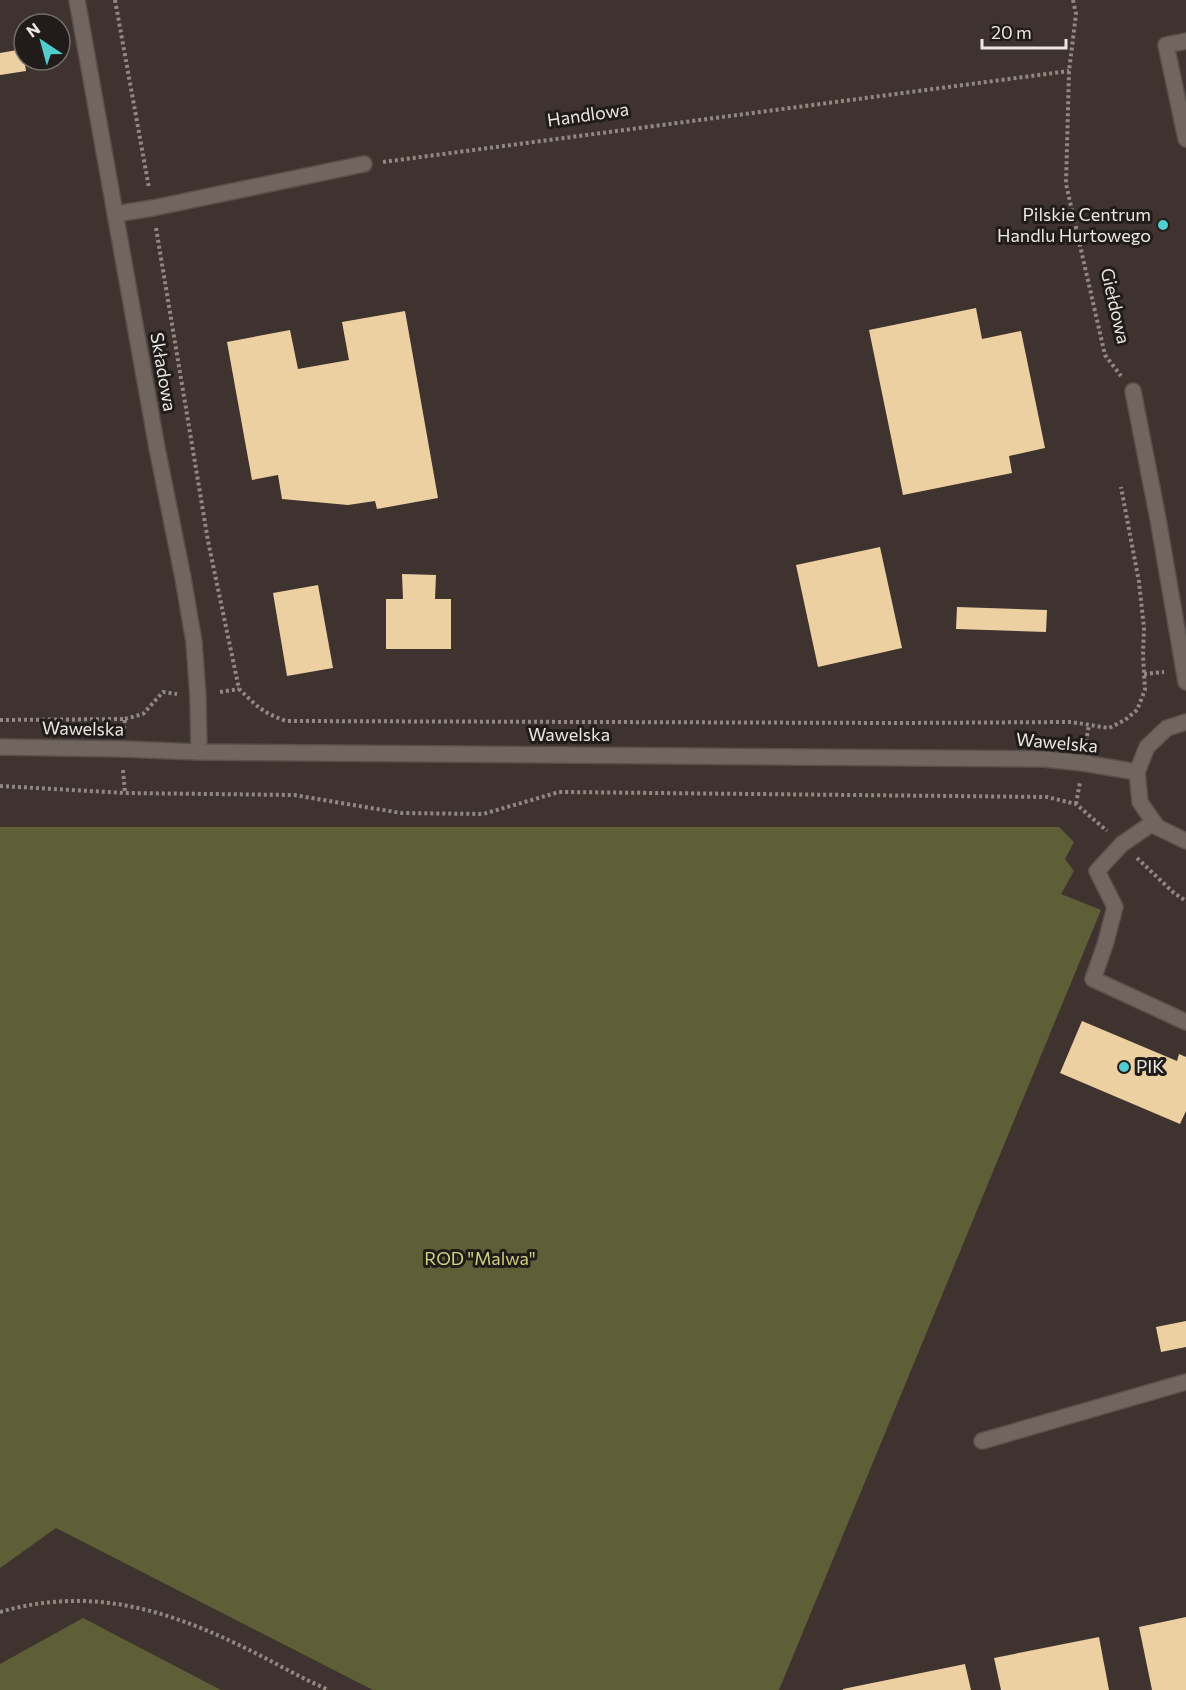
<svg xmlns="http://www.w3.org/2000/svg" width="1186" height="1690" font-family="Commissioner,sans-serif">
<rect width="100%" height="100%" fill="#3e332e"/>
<g fill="#5e5f36">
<polygon points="0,827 1059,827 1074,842 1065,859 1074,871 1061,894 1101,910 779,1690 373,1690 56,1528 0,1568"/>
<polygon points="83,1618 221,1690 0,1690 0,1664"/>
</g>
<g fill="#edd0a1">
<polygon points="23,49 26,71 0,75 0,53"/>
<polygon points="976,308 982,339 1021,331 1045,448 1009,456 1012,473 903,495 869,330"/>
<polygon points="405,311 438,498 377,509 375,501 348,505 282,499 278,475 252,480 227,342 290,330 298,369 349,360 342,322"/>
<polygon points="880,547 902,648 818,667 796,565"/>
<polygon points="402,574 436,575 435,599 451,599 451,649 386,649 386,599 403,599"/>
<polygon points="318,585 333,668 287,676 273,593"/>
<polygon points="957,607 1047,610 1046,632 956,629"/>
<polygon points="1082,1021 1177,1061 1179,1054 1186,1057 1186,1111 1180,1124 1060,1073"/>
<polygon points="1186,1321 1186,1347 1161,1352 1156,1327"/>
<polygon points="1186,1617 1186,1690 1152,1690 1139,1627"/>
<polygon points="1099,1637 1109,1690 1001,1690 994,1658"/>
<polygon points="965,1664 971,1690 843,1690 843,1689"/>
</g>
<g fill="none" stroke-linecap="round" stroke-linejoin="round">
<g stroke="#59504b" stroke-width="18">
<g id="minor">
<polyline points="77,0 157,448 183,578 194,642 198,697 199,752"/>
<polyline points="1186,41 1166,45 1186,139"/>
<polyline points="115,214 153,208 364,164"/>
<polyline points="1133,391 1158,519 1186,682"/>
<polyline points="1186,722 1167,728 1147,747 1137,772 1140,802 1157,827 1186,841"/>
<polyline points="0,747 122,749 199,752 1044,759 1083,763 1137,772"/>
<polyline points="1154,822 1122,844 1097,871 1115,907 1105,945 1093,979 1186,1022"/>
<polyline points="982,1441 1186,1382"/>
</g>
</g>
<g stroke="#918884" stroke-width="4" stroke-dasharray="3 3" stroke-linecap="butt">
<polyline points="115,0 149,188"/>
<polyline points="1073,0 1076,14 1069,71 1066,184 1105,355 1121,376"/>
<polyline points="383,162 1069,71"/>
<path d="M156,228L208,541L239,689C257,706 261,712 286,721L899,723L1071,722L1109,728L1125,720L1137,710L1145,690L1143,655L1144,628L1139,582L1121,487"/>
<polyline points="1144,674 1164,672"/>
<polyline points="220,692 239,689"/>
<polyline points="125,719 143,714 163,692 177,694"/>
<polyline points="0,720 125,719 124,729"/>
<polyline points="1086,742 1089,725"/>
<polyline points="123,770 125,793"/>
<polyline points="0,786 125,793 294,795 401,813 483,814 559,792 1047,797 1076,804 1107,831"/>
<polyline points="1076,804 1080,782"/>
<polyline points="1137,858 1174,893 1186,901"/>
<path d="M0,1612C86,1587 160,1607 239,1645C269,1659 298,1677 329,1690"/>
</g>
<use href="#minor" stroke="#71655f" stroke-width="15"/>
</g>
<g fill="#52cdcd" stroke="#211c1a" stroke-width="2">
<circle cx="1163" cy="225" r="6"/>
<circle cx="1124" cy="1067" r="6"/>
</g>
<g text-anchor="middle" stroke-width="6" stroke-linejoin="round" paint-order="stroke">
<g font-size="18" fill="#ede7e3" stroke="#211c1a">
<text transform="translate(588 115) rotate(-8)" y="6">Handlowa</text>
<text transform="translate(1115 306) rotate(77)" y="6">Giełdowa</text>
<text transform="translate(163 372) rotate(80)" y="6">Składowa</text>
<text transform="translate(83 729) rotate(1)" y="6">Wawelska</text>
<text x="569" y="741">Wawelska</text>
<text transform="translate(1057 743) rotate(5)" y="6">Wawelska</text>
</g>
<g font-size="18" fill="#ede7e3" stroke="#211c1a" text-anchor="end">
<text x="1151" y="221">Pilskie Centrum<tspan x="1151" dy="21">Handlu Hurtowego</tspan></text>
<text x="1136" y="1073" text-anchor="start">PIK</text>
</g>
<g font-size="18" fill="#cfd082" stroke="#211c1a">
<text x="480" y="1265">ROD "Malwa"</text>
</g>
</g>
<g transform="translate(42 42) rotate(324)"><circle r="28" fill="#211c1a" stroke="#736d6a" stroke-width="1.5"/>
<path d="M0-4.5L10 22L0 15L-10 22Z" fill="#52cdcd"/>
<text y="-9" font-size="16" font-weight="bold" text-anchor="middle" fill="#ede7e3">N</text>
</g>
<path d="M982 39v9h84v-9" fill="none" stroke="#ede7e3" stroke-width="3"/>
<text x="991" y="39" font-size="18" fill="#ede7e3" stroke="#211c1a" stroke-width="4.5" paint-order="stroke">20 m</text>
</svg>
